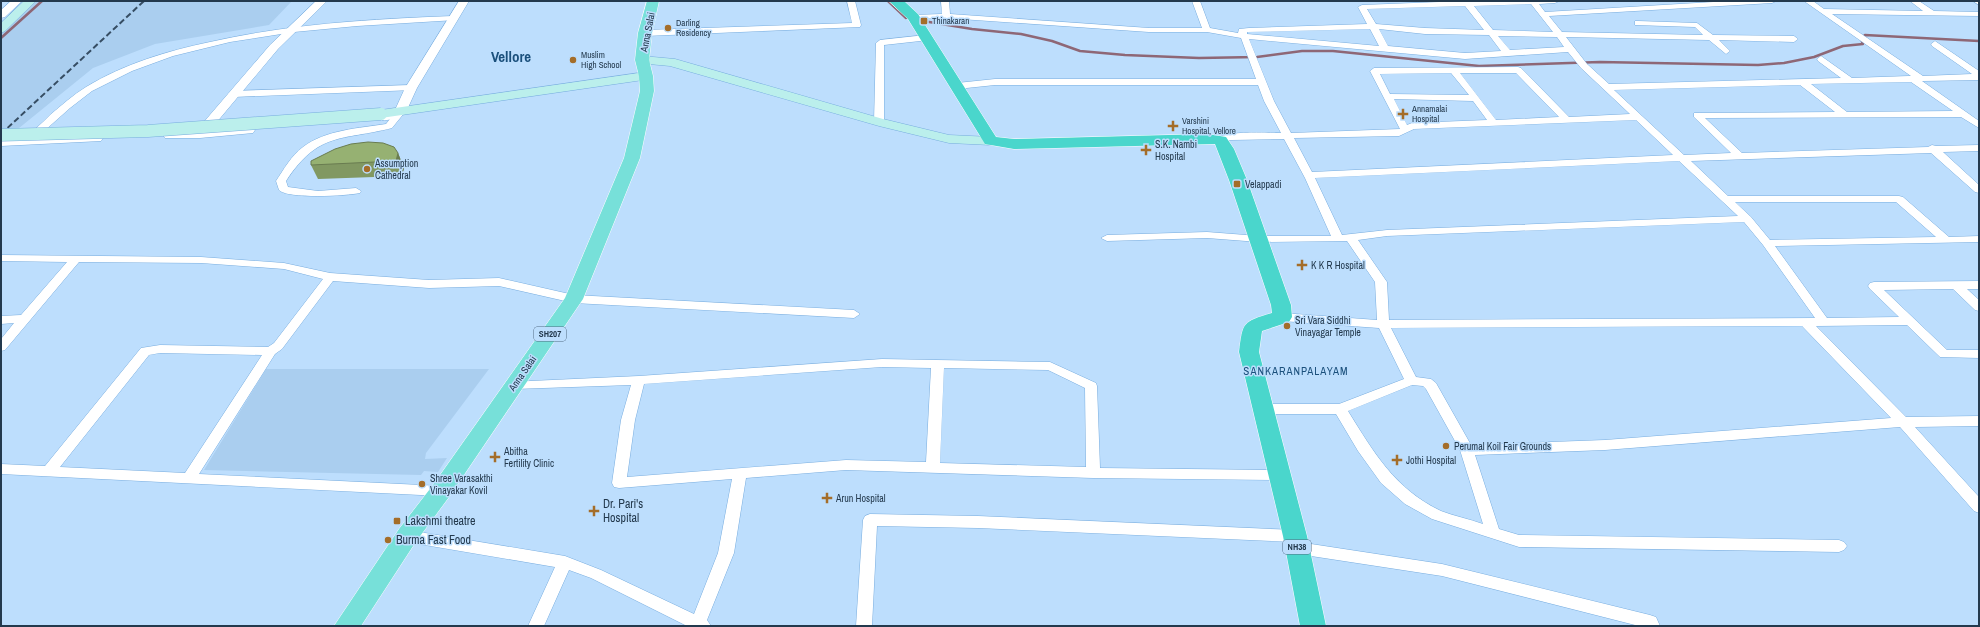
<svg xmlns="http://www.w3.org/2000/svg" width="1980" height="627" font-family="'Archivo Narrow',sans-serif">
<rect width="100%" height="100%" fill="#bddefd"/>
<g fill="#aaceef">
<polygon points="32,1 292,1 269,25 155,44 93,68 8,137 1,137 1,30"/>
<polygon points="266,369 489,369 426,453 425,459 447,458 438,472 424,471 421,475 204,470"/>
</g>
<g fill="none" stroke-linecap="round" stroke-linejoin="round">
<g stroke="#8e6776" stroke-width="2.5">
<polyline points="888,1 906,18"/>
<polyline points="923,21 972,29 1021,34 1052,41 1080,51 1125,55 1199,58 1257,57 1302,51 1333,51 1479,66 1600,62 1758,65 1784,63 1814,57 1843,46 1863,44 1861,39 1865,35 1979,41"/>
<polyline points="1,38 42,1"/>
</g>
<g stroke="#78addf" stroke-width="1">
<g id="minor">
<polygon points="847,1 855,1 861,25 860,27 645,36 641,33 645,30 852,23"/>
<path d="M941,1H949L950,14L1149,28H1202L1192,1H1200L1210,28L1238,33L1239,29L1249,28L1367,24L1358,7L1362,5L1465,1H1559L1555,3L1539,4L1545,12L1730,1H1776L1772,3L1549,16L1562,32L1703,35L1695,27L1635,25V21H1638L1697,23L1713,35L1794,36L1798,39L1794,42L1719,40L1730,51L1726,54L1709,40L1566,37L1587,64L1609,84L1841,78L1818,61L1817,59L1821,56L1852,78L1909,76H1911L1804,1H1813L1824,9L1923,11L1910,1H1919L1934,11L1979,12V16L1832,14L1923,76L1972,74L1932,46L1931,44L1935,41L1979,71V80L1922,81L1979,121V128L1961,117L1705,118L1742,153L1928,147L1932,145L1936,146L1979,145V151L1943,152L1979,185V193L1975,192L1931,153L1691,161L1728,196H1899L1903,197L1949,237L1979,236V242L1775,246L1827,318L1899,317L1870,289L1868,286L1870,283L1874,282L1979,281V289H1967L1979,300V311L1975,310L1953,289L1884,290L1947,350H1979V358L1940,357L1907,325L1816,326L1906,417L1979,416V426L1915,427L1979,497V513L1974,511L1900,427L1605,450L1475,455L1499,529L1519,535L1839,540L1844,542L1847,546L1844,550L1839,552L1519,547L1432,519L1405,504L1381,483L1358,451L1336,414H1262L1257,412L1255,409L1257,406L1262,404H1339L1404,379L1379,328L1282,321L1276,317L1282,313L1377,320L1375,282L1347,241L1259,242L1207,238L1107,241L1101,238L1107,235L1207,232L1259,236H1331L1305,178L1284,139L1231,140L1220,143L1215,140C1224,130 1267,133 1281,133L1264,101L1258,85H995L957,89L952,86L957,83L995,79H1256L1241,38L1207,32H1149L946,18L913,19L909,17L913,15L942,14ZM1531,4L1553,32L1493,30L1474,6ZM1465,6L1484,30L1425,28L1376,24L1367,9ZM1370,29L1379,46L1247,34V32ZM1379,29L1425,34L1489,35L1501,51L1465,53L1388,46ZM1498,36L1557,37L1564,47L1510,50ZM1249,39L1465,59L1568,52L1581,68L1630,114L1569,117L1521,68L1518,67L1374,68L1370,71L1400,129L1291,133L1274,101ZM1451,73L1469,95L1390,94L1380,74ZM1460,73H1516L1559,117L1496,120ZM1911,82L1953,111L1847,112L1811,84ZM1800,85L1835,112L1694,113V117L1731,153L1684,155L1614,90ZM1394,99L1473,101L1487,120L1412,123L1407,125ZM1636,120L1673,155L1312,172L1294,138L1399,136L1414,129ZM1679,161L1738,216L1387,230L1342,235L1315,178ZM1735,202H1896L1936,237L1770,240L1751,217ZM1744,222L1763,245L1815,318L1389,320L1387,282L1358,240L1387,236ZM1802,326L1891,418L1605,440L1471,445L1436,383L1431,379L1416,377L1391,328ZM1412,385L1423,386L1426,389L1460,450L1483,524C1469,519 1454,516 1441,511C1395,489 1374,453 1348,411Z"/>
<polygon points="1973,1 1979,1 1979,5"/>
<path d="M453,16L457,18L456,20L357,26L294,32L230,42L173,56L132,71L92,91L70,108L34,140L31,141L26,138C33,130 43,123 50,115C62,105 73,95 86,87C124,64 167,51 210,42C290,24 371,19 453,16Z"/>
<polygon points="926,35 929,36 929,40 884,45 884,122 879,125 876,124 874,122 876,43 880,40"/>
<polygon points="411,85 414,86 414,90 233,97 228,94 233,91"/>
<path d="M400,109L405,112L392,128C341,141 319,131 286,181L288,187L318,191L356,188L361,191L360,193C347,196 287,199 279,190L276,181C284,169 291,156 303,147C325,130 360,128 386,124L397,110Z"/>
<path d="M1,255L201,257L284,263L330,273L429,280L499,278L574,295L854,310L860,314L854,318L574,303L499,286L429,288L333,281L282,349L275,354L199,474L441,486L446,487L448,491L446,495L441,496L1,474V464L45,466L141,348L160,345L268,347L274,343L323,279L284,269L201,263L79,262L5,350L1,351V339L14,323L1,324V316L21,315L67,262L1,261ZM160,353L262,355L185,473L60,467L149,355Z"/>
<path d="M882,359L1050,362L1096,383L1097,386L1100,468L1279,470L1284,471L1286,475L1284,479L1279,480L1093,478L846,470L746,478L734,553L707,620L711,626H687L591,578L569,570L544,626H528L555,567L407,542L402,540L400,536L402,532L407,530L565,556L601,570L694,614L718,553L732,479L619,488L614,487L612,483L621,420L631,385L514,389L509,388L508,385L509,382L639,376ZM882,367L931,368L926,462L846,460L627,477L635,420L644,384ZM944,368L1048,370L1085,388L1086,467L940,463Z"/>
<polygon points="870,514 978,516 1295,530 1300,532 1302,536 1300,540 1295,542 978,528 877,526 872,626 856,626 863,520 865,516"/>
<polygon points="1298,542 1442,564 1650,615 1656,617 1660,626 1639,626 1442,576 1298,554 1293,552 1290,548 1293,544"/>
</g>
</g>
<g stroke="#78addf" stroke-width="1">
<g id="tertiary">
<polygon points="11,1 22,1 5,17 1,18 1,10"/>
<polygon points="316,1 327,1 278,49 211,129 249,126 253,127 255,130 253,133 200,138 165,138 163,135 169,131 197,130 270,45"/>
<path d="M459,1H469L417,88L406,112C401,117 389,121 382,120L380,117L382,114L395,110L405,88Z"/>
<polygon points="97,134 103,138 101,141 1,146 1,138"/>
</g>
</g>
<g stroke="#78addf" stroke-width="1">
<g id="secondary">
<polygon points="24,1 36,1 5,31 1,33 1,23"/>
<polygon points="642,56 675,59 883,119 949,135 991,137 996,138 998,141 996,144 991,145 949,143 879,126 670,66 638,63 636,60 638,57"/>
<polygon points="646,72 652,76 650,79 381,118 376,117 374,114 376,111 381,110"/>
</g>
</g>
<g stroke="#fff" stroke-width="1">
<polygon id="primary" points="647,1 659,1 652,33 649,60 653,76 654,91 640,158 583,299 449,497 415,543 361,626 334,626 399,529 433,485 565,298 624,158 640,91 639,76 635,60 638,33"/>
</g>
<g stroke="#fff" stroke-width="1">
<path id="trunk" d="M889,1H904L918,14L996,137L1014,139L1207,134L1226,137L1234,149L1247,180L1291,305L1292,317L1289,322L1262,331L1259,352L1307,536L1326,626H1300L1283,536L1239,352C1243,322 1242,322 1272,313L1271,305L1229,180L1215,144L1014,149L985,144L908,19Z"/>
</g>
<use href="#minor" fill="#fff" fill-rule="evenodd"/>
<use href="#tertiary" fill="#fff" fill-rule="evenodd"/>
<use href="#secondary" fill="#bbefec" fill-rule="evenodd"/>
<use href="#primary" fill="#77e0d9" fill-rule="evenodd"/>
<use href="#trunk" fill="#4ad6cc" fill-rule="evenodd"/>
<polyline stroke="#364d63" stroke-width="2" stroke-dasharray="6 3" stroke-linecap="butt" points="1,134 144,1"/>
<g stroke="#78addf" stroke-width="13" stroke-linecap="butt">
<polyline id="secondary-bridge" points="1,135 148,131 381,114"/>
</g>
<use href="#secondary-bridge" stroke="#bbefec" stroke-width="12"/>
</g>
<polygon fill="#819862" points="398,153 404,168 402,176 318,179 311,165"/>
<polygon fill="#697c50" points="398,153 404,168 402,176 396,161"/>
<polygon fill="#96b172" stroke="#697c50" points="368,142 383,143 394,147 398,153 396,161 311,165 311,161 335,149 351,144"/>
<g fill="#a46d29" stroke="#bddefd" stroke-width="1.5">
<rect x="920" y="17" width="8" height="8" rx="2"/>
<circle cx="668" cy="28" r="4"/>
<circle cx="573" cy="60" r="4"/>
<path d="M1401 108h4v4h4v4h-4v4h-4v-4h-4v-4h4z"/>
<path d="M1171 120h4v4h4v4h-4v4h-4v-4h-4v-4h4z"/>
<path d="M1144 144h4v4h4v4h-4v4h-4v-4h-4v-4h4z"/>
<circle cx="367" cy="169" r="4"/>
<rect x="1233" y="180" width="8" height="8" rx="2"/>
<path d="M1300 259h4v4h4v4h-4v4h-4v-4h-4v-4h4z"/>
<circle cx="1287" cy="326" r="4"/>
<circle cx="1446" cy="446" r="4"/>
<path d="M493 451h4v4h4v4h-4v4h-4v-4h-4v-4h4z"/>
<path d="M1395 454h4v4h4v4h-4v4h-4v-4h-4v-4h4z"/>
<circle cx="422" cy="484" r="4"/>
<path d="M825 492h4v4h4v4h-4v4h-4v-4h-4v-4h4z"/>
<path d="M592 505h4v4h4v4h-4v4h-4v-4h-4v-4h4z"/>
<rect x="393" y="517" width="8" height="8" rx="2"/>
<circle cx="388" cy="540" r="4"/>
</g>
<g text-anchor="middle" stroke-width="3" stroke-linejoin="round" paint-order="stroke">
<g font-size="9" fill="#23394d" stroke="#bddefd" text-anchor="start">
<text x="932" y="24">Thinakaran</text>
<text x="676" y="26">Darling<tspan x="676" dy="10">Residency</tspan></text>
<text x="581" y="58">Muslim<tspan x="581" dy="10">High School</tspan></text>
<text x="1412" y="112">Annamalai<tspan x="1412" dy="10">Hospital</tspan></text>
<text x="1182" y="124">Varshini<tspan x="1182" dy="10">Hospital, Vellore</tspan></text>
</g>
<g fill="#bddefd" stroke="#516a82" stroke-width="1">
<rect x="534" y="327" width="32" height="14" rx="3"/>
<rect x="1283" y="540" width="28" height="14" rx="3"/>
</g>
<g font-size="9" font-weight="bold" fill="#23394d">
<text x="550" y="337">SH207</text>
<text x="1297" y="550">NH38</text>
</g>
<g font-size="10" fill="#23394d" stroke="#bddefd">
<text transform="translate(647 32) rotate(-79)" y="4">Anna Salai</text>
<text transform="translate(522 373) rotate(-55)" y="4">Anna Salai</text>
</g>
<g font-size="10" fill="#23394d" stroke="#bddefd" text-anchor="start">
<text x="1155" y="148">S.K. Nambi<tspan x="1155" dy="12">Hospital</tspan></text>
<text x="375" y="167">Assumption<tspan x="375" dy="12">Cathedral</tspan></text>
<text x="1245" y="188">Velappadi</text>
<text x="1311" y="269">K K R Hospital</text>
<text x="1295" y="324">Sri Vara Siddhi<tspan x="1295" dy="12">Vinayagar Temple</tspan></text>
<text x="1454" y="450">Perumal Koil Fair Grounds</text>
<text x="504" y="455">Abitha<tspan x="504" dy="12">Fertility Clinic</tspan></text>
<text x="1406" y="464">Jothi Hospital</text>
<text x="430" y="482">Shree Varasakthi<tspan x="430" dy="12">Vinayakar Kovil</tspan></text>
<text x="836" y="502">Arun Hospital</text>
</g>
<g font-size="11" letter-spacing="1" fill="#1b507c" stroke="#bddefd">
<text x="1296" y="375">SANKARANPALAYAM</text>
</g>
<g font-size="12" fill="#23394d" stroke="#bddefd" text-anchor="start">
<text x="603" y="508">Dr. Pari's<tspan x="603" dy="14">Hospital</tspan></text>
<text x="405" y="525">Lakshmi theatre</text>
<text x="396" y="544">Burma Fast Food</text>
</g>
<g font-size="15" font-weight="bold" fill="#1b507c" stroke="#bddefd">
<text x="511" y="62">Vellore</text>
</g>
</g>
<rect width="1980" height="627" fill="none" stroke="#23394d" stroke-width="4"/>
</svg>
